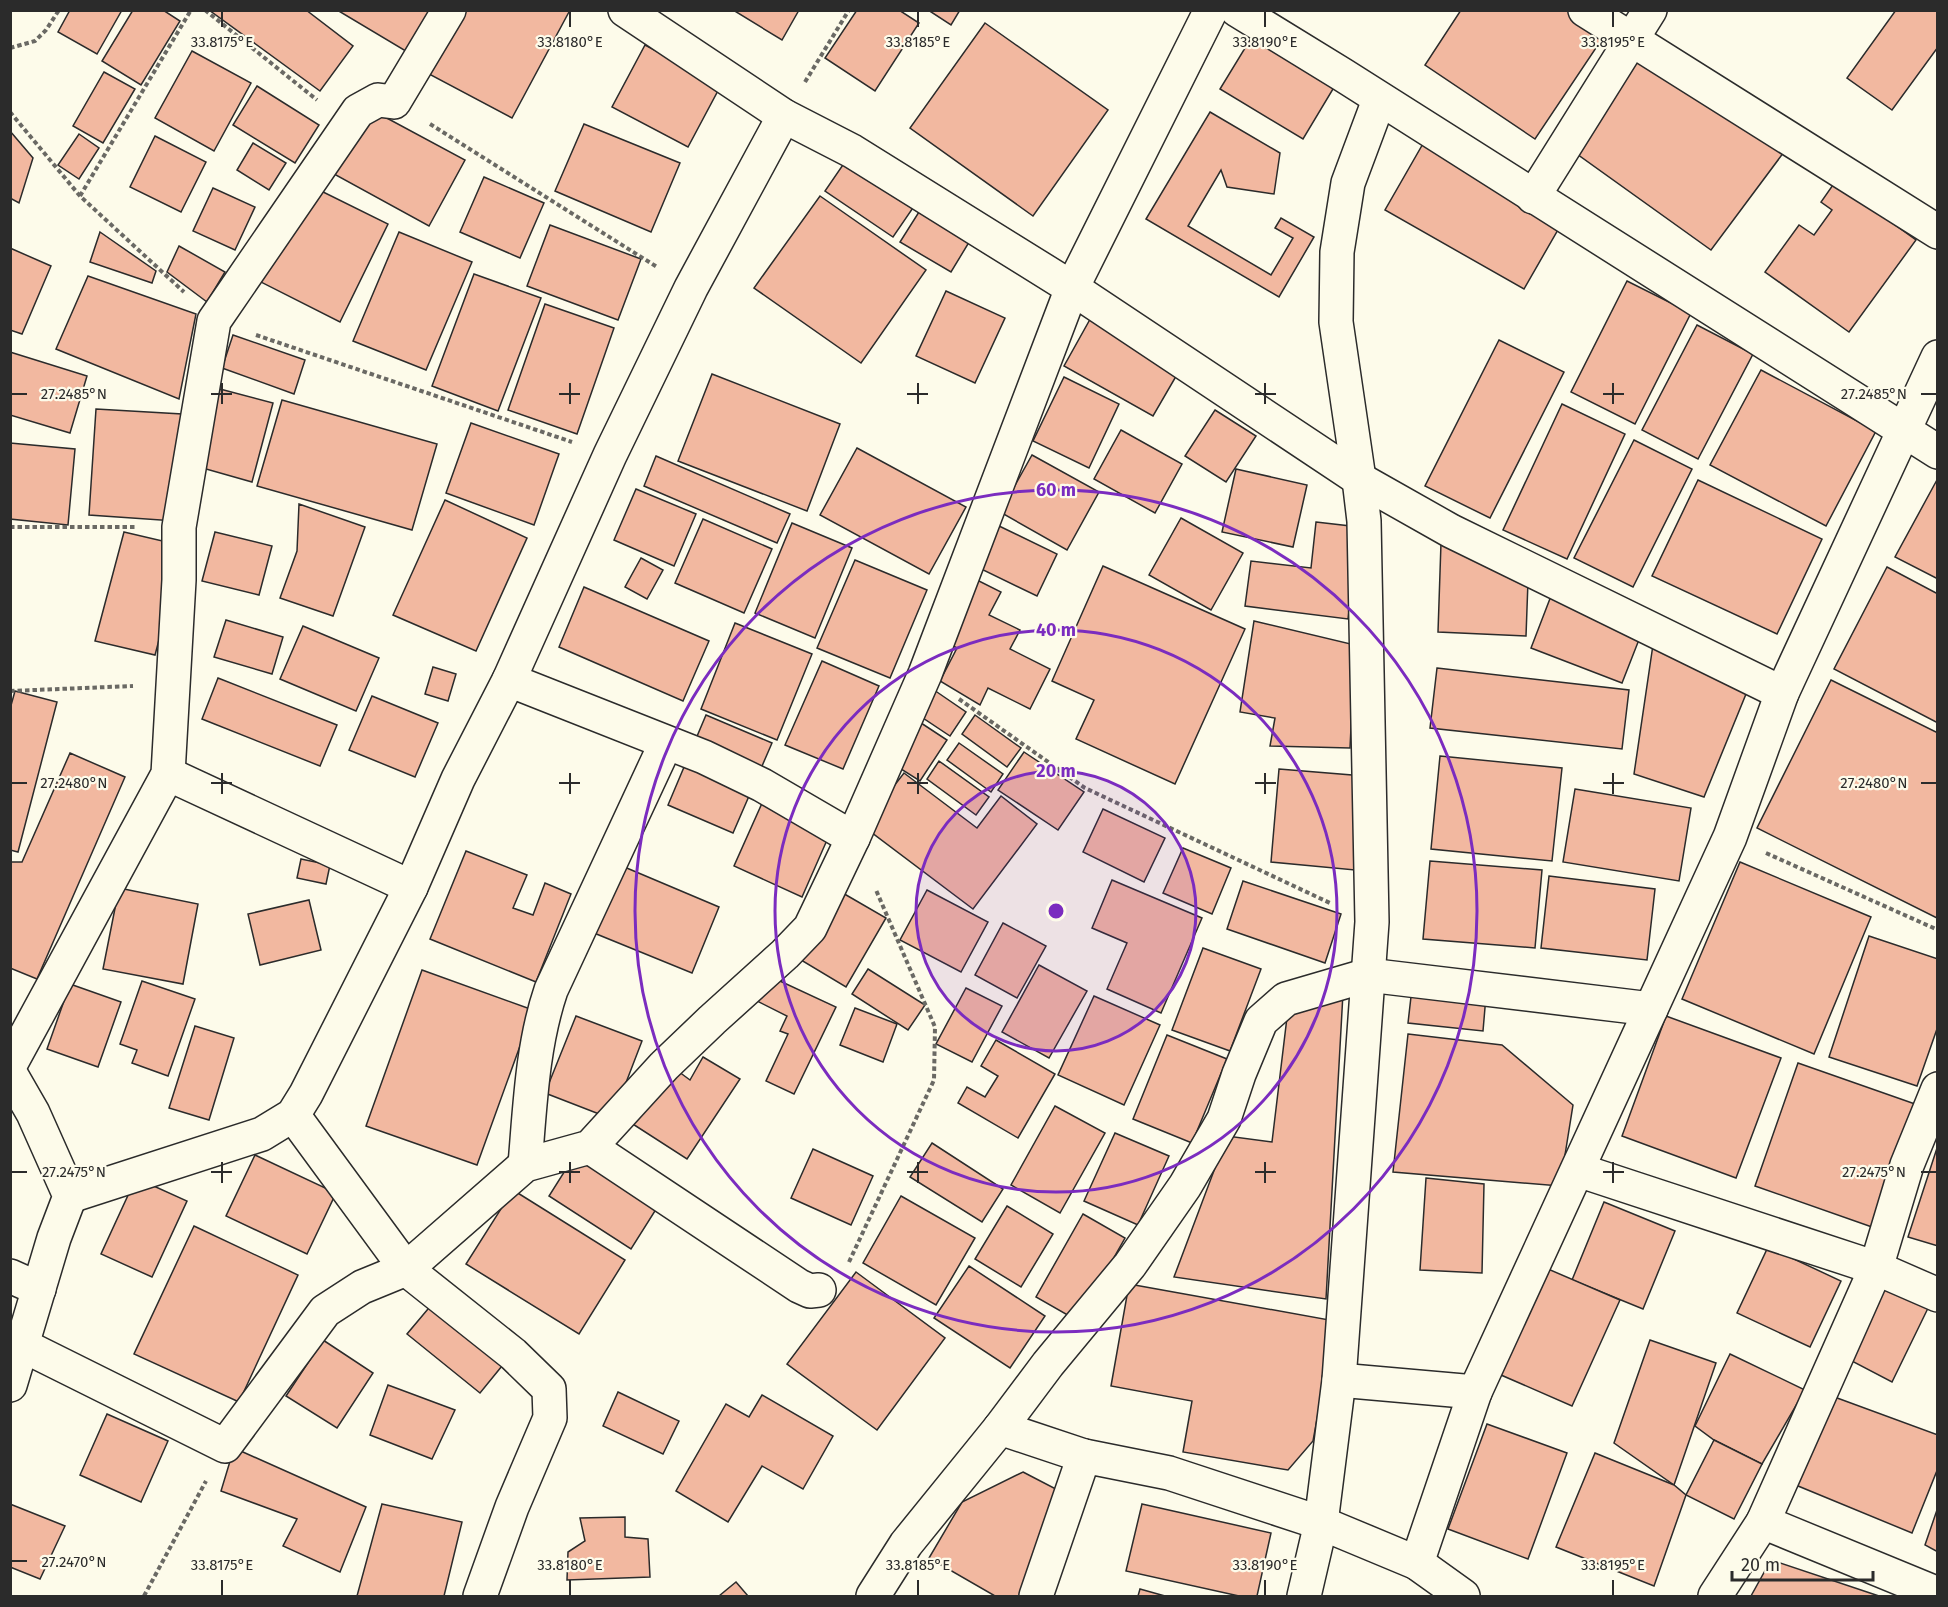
<svg xmlns="http://www.w3.org/2000/svg" width="1948" height="1607" font-family="'Fira Sans',sans-serif">
<rect width="100%" height="100%" fill="#fdfbea"/>
<g fill="#f2b8a0" stroke="#2b2b2b" stroke-width="1.5">
<polygon points="70,10 122,10 97,54 58,32"/>
<polygon points="133,10 163,10 180,21 141,85 102,61"/>
<polygon points="209,10 306,10 353,46 320,91"/>
<polygon points="337,10 434,10 409,53"/>
<polygon points="463,10 570,10 512,118 429,74"/>
<polygon points="733,10 799,10 782,40"/>
<polygon points="857,10 899,10 919,23 875,91 825,58"/>
<polygon points="928,10 960,10 951,25"/>
<polygon points="1461,10 1566,10 1604,36 1535,139 1425,65"/>
<polygon points="1896,10 1938,10 1938,47 1892,110 1847,78"/>
<polygon points="985,23 1108,110 1033,216 910,128"/>
<polygon points="1256,30 1339,79 1303,139 1220,89"/>
<polygon points="645,45 721,85 688,147 612,107"/>
<polygon points="192,51 251,83 214,151 155,118"/>
<polygon points="1643,52 1784,152 1711,250 1577,154"/>
<polygon points="104,72 135,89 103,143 73,126"/>
<polygon points="257,86 319,125 295,163 233,125"/>
<polygon points="370,109 465,160 429,226 334,174"/>
<polygon points="1210,112 1280,153 1274,194 1227,187 1221,170 1188,226 1271,275 1293,238 1275,228 1281,218 1314,237 1279,297 1146,219"/>
<polygon points="584,124 680,163 651,232 555,191"/>
<polygon points="10,131 33,158 19,203 10,198"/>
<polygon points="79,134 99,148 79,179 58,165"/>
<polygon points="155,136 206,162 181,212 130,187"/>
<polygon points="1424,142 1563,221 1524,289 1385,210"/>
<polygon points="253,143 286,163 269,190 237,170"/>
<polygon points="849,156 917,202 893,237 825,191"/>
<polygon points="484,177 544,203 520,258 460,232"/>
<polygon points="1835,182 1916,240 1849,332 1765,272 1799,225 1814,235 1832,210 1821,202"/>
<polygon points="309,185 388,224 340,322 253,278"/>
<polygon points="213,188 255,207 235,250 193,231"/>
<polygon points="820,196 926,270 861,363 754,288"/>
<polygon points="924,204 974,234 951,272 900,242"/>
<polygon points="550,225 641,259 618,320 527,286"/>
<polygon points="100,232 156,271 152,283 90,262"/>
<polygon points="399,232 472,262 426,370 353,341"/>
<polygon points="179,246 225,272 207,302 167,272"/>
<polygon points="10,248 51,266 22,334 10,330"/>
<polygon points="474,274 541,298 498,411 432,386"/>
<polygon points="88,276 196,314 179,399 56,349"/>
<polygon points="1627,281 1691,313 1635,424 1571,392"/>
<polygon points="946,291 1005,318 975,383 916,356"/>
<polygon points="545,304 614,328 577,434 508,410"/>
<polygon points="1093,314 1182,366 1153,416 1064,366"/>
<polygon points="1697,325 1753,354 1698,459 1642,430"/>
<polygon points="233,335 305,360 294,394 222,368"/>
<polygon points="1499,340 1564,372 1490,518 1425,486"/>
<polygon points="10,352 87,376 70,433 10,415"/>
<polygon points="1761,370 1876,431 1826,526 1710,465"/>
<polygon points="712,374 840,424 807,511 678,461"/>
<polygon points="1064,377 1119,404 1089,468 1033,441"/>
<polygon points="220,389 273,403 252,482 199,467"/>
<polygon points="282,400 437,444 412,530 257,486"/>
<polygon points="1562,404 1625,434 1567,559 1503,530"/>
<polygon points="96,409 182,414 175,521 89,515"/>
<polygon points="1215,410 1256,436 1226,482 1185,456"/>
<polygon points="471,423 559,454 534,525 446,493"/>
<polygon points="1121,430 1182,464 1155,513 1094,479"/>
<polygon points="1634,440 1692,469 1633,587 1574,558"/>
<polygon points="10,443 75,449 68,525 10,519"/>
<polygon points="857,448 966,507 929,574 820,515"/>
<polygon points="1032,455 1099,492 1067,550 1000,512"/>
<polygon points="656,456 790,514 777,543 644,486"/>
<polygon points="1236,469 1307,485 1293,547 1222,532"/>
<polygon points="1938,478 1938,579 1895,557"/>
<polygon points="1698,480 1822,539 1777,634 1652,576"/>
<polygon points="636,489 696,514 674,566 614,540"/>
<polygon points="445,500 527,538 476,651 393,615"/>
<polygon points="299,504 365,527 333,616 280,598 297,551"/>
<polygon points="1181,518 1243,553 1211,610 1149,575"/>
<polygon points="703,519 772,549 744,613 675,583"/>
<polygon points="1316,522 1359,527 1348,619 1245,606 1251,561 1311,568"/>
<polygon points="792,523 852,548 815,638 755,613"/>
<polygon points="997,525 1057,554 1037,596 977,567"/>
<polygon points="124,532 184,546 155,655 95,641"/>
<polygon points="215,532 272,546 259,595 202,581"/>
<polygon points="1441,543 1528,581 1526,636 1438,632"/>
<polygon points="641,558 663,570 647,599 625,587"/>
<polygon points="855,560 927,590 890,678 817,648"/>
<polygon points="1103,566 1245,629 1175,784 1076,739 1094,700 1052,681"/>
<polygon points="1887,567 1938,594 1938,723 1834,669"/>
<polygon points="969,576 1001,592 989,615 1020,630 1010,649 1050,669 1030,709 988,688 980,705 940,681 957,648 938,637"/>
<polygon points="584,587 709,641 683,701 559,647"/>
<polygon points="1551,596 1642,632 1622,683 1531,648"/>
<polygon points="226,620 283,637 272,674 214,657"/>
<polygon points="1254,621 1355,645 1350,748 1270,746 1275,718 1240,712"/>
<polygon points="735,623 812,654 777,740 701,709"/>
<polygon points="303,626 379,658 356,711 280,679"/>
<polygon points="1654,638 1746,694 1704,797 1634,774"/>
<polygon points="822,661 879,686 843,769 785,745"/>
<polygon points="433,667 456,674 448,701 425,694"/>
<polygon points="1437,668 1629,690 1622,749 1430,728"/>
<polygon points="218,678 337,725 320,766 202,719"/>
<polygon points="1831,680 1938,733 1937,918 1757,828"/>
<polygon points="934,690 966,712 950,736 917,714"/>
<polygon points="15,691 57,702 18,852 10,850 10,709"/>
<polygon points="372,696 438,723 415,777 349,750"/>
<polygon points="706,715 772,743 733,833 668,805"/>
<polygon points="975,715 1021,748 1007,767 962,734"/>
<polygon points="918,721 947,740 920,781 890,762"/>
<polygon points="959,743 1003,774 991,792 947,760"/>
<polygon points="1024,752 1084,792 1058,830 998,790"/>
<polygon points="70,753 125,777 37,979 10,968 10,862 22,862"/>
<polygon points="1440,756 1562,768 1552,861 1431,849"/>
<polygon points="939,761 989,797 976,815 927,779"/>
<polygon points="1279,769 1364,776 1355,870 1271,862"/>
<polygon points="904,773 977,828 1001,796 1037,824 973,909 863,826"/>
<polygon points="1575,789 1691,808 1679,881 1563,862"/>
<polygon points="763,801 831,831 802,897 734,866"/>
<polygon points="1103,809 1165,838 1144,882 1083,852"/>
<polygon points="1183,848 1231,868 1212,914 1163,893"/>
<polygon points="466,851 527,875 513,908 533,915 545,883 571,894 536,982 430,939"/>
<polygon points="301,859 330,865 326,884 297,878"/>
<polygon points="1430,861 1542,870 1535,948 1423,939"/>
<polygon points="1740,862 1871,917 1814,1054 1682,999"/>
<polygon points="622,866 719,907 692,973 594,933"/>
<polygon points="1549,876 1655,889 1647,960 1541,948"/>
<polygon points="1112,880 1202,918 1161,1013 1107,989 1127,943 1092,928"/>
<polygon points="1243,881 1341,914 1325,963 1227,929"/>
<polygon points="119,888 198,904 183,984 103,969"/>
<polygon points="927,890 988,922 961,972 900,940"/>
<polygon points="841,892 886,918 846,987 801,960"/>
<polygon points="309,900 321,950 260,965 248,914"/>
<polygon points="1003,923 1046,946 1017,998 975,975"/>
<polygon points="1869,936 1938,959 1938,1026 1917,1086 1829,1057"/>
<polygon points="1203,948 1261,969 1230,1051 1172,1030"/>
<polygon points="1039,965 1087,991 1049,1058 1002,1032"/>
<polygon points="868,969 925,1005 908,1030 852,994"/>
<polygon points="422,970 533,1010 477,1165 366,1126"/>
<polygon points="767,975 836,1007 794,1094 766,1081 788,1034 780,1031 787,1016 755,1000"/>
<polygon points="142,981 195,999 168,1076 132,1063 137,1050 120,1044"/>
<polygon points="70,984 121,1002 98,1067 47,1049"/>
<polygon points="966,988 1002,1006 972,1062 936,1044"/>
<polygon points="1412,988 1486,996 1483,1031 1408,1023"/>
<polygon points="1343,993 1326,1299 1174,1277 1227,1136 1272,1142 1288,1009"/>
<polygon points="1094,996 1160,1025 1124,1105 1058,1075"/>
<polygon points="855,1008 897,1024 883,1062 840,1045"/>
<polygon points="576,1016 642,1041 612,1119 545,1093"/>
<polygon points="1666,1016 1781,1058 1736,1178 1622,1136"/>
<polygon points="195,1026 234,1038 209,1120 169,1108"/>
<polygon points="1408,1034 1502,1045 1573,1105 1560,1186 1393,1172"/>
<polygon points="1167,1035 1227,1059 1192,1143 1133,1119"/>
<polygon points="996,1040 1055,1074 1018,1138 958,1103 967,1087 985,1097 998,1076 981,1066"/>
<polygon points="703,1057 740,1079 687,1159 625,1119 671,1066 690,1080"/>
<polygon points="1798,1063 1915,1104 1872,1227 1755,1186"/>
<polygon points="1055,1106 1105,1133 1060,1213 1011,1185"/>
<polygon points="1115,1133 1169,1156 1138,1225 1084,1201"/>
<polygon points="932,1143 1003,1189 982,1222 910,1177"/>
<polygon points="1938,1145 1938,1246 1908,1237"/>
<polygon points="813,1149 873,1176 851,1225 791,1198"/>
<polygon points="578,1150 660,1203 631,1249 549,1196"/>
<polygon points="255,1155 336,1193 307,1254 226,1216"/>
<polygon points="136,1178 187,1201 152,1277 101,1254"/>
<polygon points="1426,1178 1484,1184 1482,1273 1420,1270"/>
<polygon points="513,1190 625,1260 579,1334 466,1264"/>
<polygon points="901,1196 975,1238 936,1305 863,1263"/>
<polygon points="1604,1202 1675,1231 1643,1309 1572,1280"/>
<polygon points="1007,1206 1053,1234 1021,1287 975,1259"/>
<polygon points="1083,1214 1125,1238 1078,1321 1036,1297"/>
<polygon points="194,1226 298,1275 239,1402 134,1354"/>
<polygon points="1768,1247 1841,1281 1810,1347 1737,1313"/>
<polygon points="969,1266 1045,1316 1010,1368 934,1318"/>
<polygon points="1548,1269 1620,1300 1572,1406 1501,1375"/>
<polygon points="856,1272 945,1338 877,1430 787,1364"/>
<polygon points="1880,1279 1932,1300 1892,1382 1846,1358"/>
<polygon points="1129,1284 1335,1321 1313,1441 1288,1470 1183,1452 1192,1401 1111,1386"/>
<polygon points="433,1303 506,1361 480,1393 407,1334"/>
<polygon points="323,1340 373,1373 337,1428 286,1396"/>
<polygon points="1650,1340 1716,1363 1674,1485 1614,1443"/>
<polygon points="1730,1354 1805,1390 1762,1464 1714,1440 1695,1426"/>
<polygon points="388,1385 455,1410 432,1459 370,1435"/>
<polygon points="618,1392 679,1421 663,1454 603,1426"/>
<polygon points="762,1395 833,1436 803,1489 762,1466 728,1522 676,1491 726,1404 749,1417"/>
<polygon points="1829,1395 1938,1435 1938,1468 1912,1533 1786,1481"/>
<polygon points="107,1414 168,1441 141,1502 80,1475"/>
<polygon points="1487,1424 1567,1453 1528,1559 1448,1529"/>
<polygon points="1714,1440 1762,1464 1734,1519 1686,1495"/>
<polygon points="234,1448 366,1507 340,1572 283,1546 297,1519 221,1491"/>
<polygon points="1595,1453 1674,1485 1686,1495 1654,1586 1556,1547"/>
<polygon points="1023,1472 1079,1501 1025,1596 995,1596 929,1558 962,1502"/>
<polygon points="10,1504 65,1526 40,1579 10,1567"/>
<polygon points="382,1504 462,1522 444,1596 357,1596"/>
<polygon points="1142,1504 1271,1533 1257,1596 1239,1596 1126,1571"/>
<polygon points="1938,1507 1938,1552 1925,1545"/>
<polygon points="625,1517 625,1537 648,1539 650,1577 567,1580 568,1552 585,1541 580,1518"/>
<polygon points="1771,1560 1879,1596 1751,1596"/>
<polygon points="736,1582 748,1596 719,1596"/>
<polygon points="1140,1589 1165,1596 1138,1596"/>
</g>
<g fill="none" stroke-linecap="round" stroke-linejoin="round">
<g stroke="#2b2b2b" stroke-width="36">
<g id="minor">
<polyline points="625,10 784,116 852,151 1072,288 1359,479 1451,531 1782,693"/>
<polyline points="1237,10 1343,75 1938,452"/>
<polyline points="1585,10 1938,232"/>
<polyline points="1533,197 1650,10"/>
<polyline points="509,680 704,757 762,785 853,838"/>
<polyline points="168,774 411,887"/>
<polyline points="10,1065 168,774 179,580 179,527 214,321 358,111 378,100 394,102 449,10"/>
<polyline points="10,1073 33,1113 70,1196 54,1238 10,1385"/>
<polyline points="293,1115 406,1269 513,1354 549,1389 550,1418 512,1507 480,1596"/>
<polyline points="590,1147 799,1286 810,1291 819,1290"/>
<path d="M525,1165C530,1107 532,1046 551,990L666,743"/>
<polyline points="1578,1170 1876,1268 1938,1295"/>
<polyline points="70,1196 262,1134 293,1115 306,1094 411,887 458,779 509,680 610,455 691,288 784,116"/>
<polyline points="10,1276 39,1289"/>
<polyline points="22,1345 225,1446 325,1311 362,1287 406,1269 525,1165 590,1147 664,1066 712,1020 785,954 810,928 853,838 925,674 1072,288 1211,10"/>
<polyline points="1339,1380 1475,1392 1730,837 1782,693 1938,357"/>
<polyline points="1084,1456 1000,1428 1048,1364 1130,1265 1185,1186 1224,1119 1239,1074 1261,1021 1286,999 1368,975 1651,1009"/>
<polyline points="1763,1522 1938,1594"/>
<polyline points="1417,1563 1475,1392"/>
<polyline points="873,1596 906,1544 1000,1428"/>
<polyline points="1036,1596 1084,1456 1169,1473 1321,1523 1417,1563 1463,1596"/>
<polyline points="1304,1596 1321,1523 1339,1380 1372,922 1364,521 1359,479 1336,322 1337,252 1348,183 1379,100"/>
<polyline points="1715,1596 1763,1522 1876,1268 1907,1165 1938,1089"/>
</g>
</g>
<g stroke="#6a6964" stroke-width="4" stroke-dasharray="4.5 3" stroke-linecap="butt">
<polyline points="205,10 317,100"/>
<polyline points="10,48 35,41 46,30 59,10"/>
<polyline points="805,82 849,10"/>
<polyline points="10,112 80,196 184,292"/>
<polyline points="430,124 657,267"/>
<polyline points="80,196 191,10"/>
<polyline points="256,335 572,442"/>
<polyline points="10,527 137,527"/>
<polyline points="10,691 133,686"/>
<polyline points="959,699 1085,788 1330,903"/>
<polyline points="1766,853 1938,930"/>
<polyline points="849,1262 934,1080 935,1027 876,890"/>
<polyline points="144,1596 206,1481"/>
</g>
<use href="#minor" stroke="#fdfbea" stroke-width="33"/>
</g>
<path fill="none" stroke="#2b2b2b" stroke-width="2" d="M222,12V27M570,12V27M918,12V27M1265,12V27M1613,12V27M222,383V404M570,383V404M918,383V404M1265,383V404M1613,383V404M12,394H27M211,394H232M559,394H580M907,394H928M1255,394H1276M1603,394H1624M1921,394H1936M222,773V794M570,773V794M918,773V794M1265,773V794M1613,773V794M12,783H27M211,783H232M559,783H580M907,783H928M1255,783H1276M1603,783H1624M1921,783H1936M222,1162V1183M570,1162V1183M918,1162V1183M1265,1162V1183M1613,1162V1183M12,1172H27M211,1172H232M559,1172H580M907,1172H928M1255,1172H1276M1603,1172H1624M1921,1172H1936M12,1561H27M222,1580V1595M570,1580V1595M918,1580V1595M1265,1580V1595M1613,1580V1595"/>
<circle cx="1056" cy="911" r="140" fill="#7b2cbf" fill-opacity=".12"/>
<g fill="none" stroke="#7b2cbf" stroke-width="3">
<circle cx="1056" cy="911" r="140"/>
<circle cx="1056" cy="911" r="281"/>
<circle cx="1056" cy="911" r="421"/>
</g>
<g font-size="15" text-anchor="middle" fill="#2b2b2b" stroke="#fdfbea" stroke-width="4.5" stroke-linejoin="round" paint-order="stroke">
<text x="222" y="47">33.8175°E</text>
<text x="570" y="47">33.8180°E</text>
<text x="918" y="47">33.8185°E</text>
<text x="1265" y="47">33.8190°E</text>
<text x="1613" y="47">33.8195°E</text>
<text x="74" y="399">27.2485°N</text>
<text x="1874" y="399">27.2485°N</text>
<text x="74" y="788">27.2480°N</text>
<text x="1874" y="788">27.2480°N</text>
<text x="74" y="1177">27.2475°N</text>
<text x="1874" y="1177">27.2475°N</text>
<text x="74" y="1567">27.2470°N</text>
<text x="222" y="1570">33.8175°E</text>
<text x="570" y="1570">33.8180°E</text>
<text x="918" y="1570">33.8185°E</text>
<text x="1265" y="1570">33.8190°E</text>
<text x="1613" y="1570">33.8195°E</text>
</g>
<circle cx="1056" cy="911" r="9" fill="#7b2cbf" stroke="#fdfbea" stroke-width="3"/>
<g font-size="18" text-anchor="middle" font-weight="bold" fill="#7b2cbf" stroke="#fdfbea" stroke-width="4.5" stroke-linejoin="round" paint-order="stroke">
<text x="1056" y="496">60 m</text>
<text x="1056" y="636">40 m</text>
<text x="1056" y="777">20 m</text>
</g>
<rect width="1948" height="1607" fill="none" stroke="#2b2b2b" stroke-width="24"/>
<path d="M1732 1571v9h141v-9" fill="none" stroke="#2b2b2b" stroke-width="3"/>
<text x="1741" y="1571" font-size="18" fill="#2b2b2b" stroke="#fdfbea" stroke-width="4.5" paint-order="stroke">20 m</text>
</svg>
